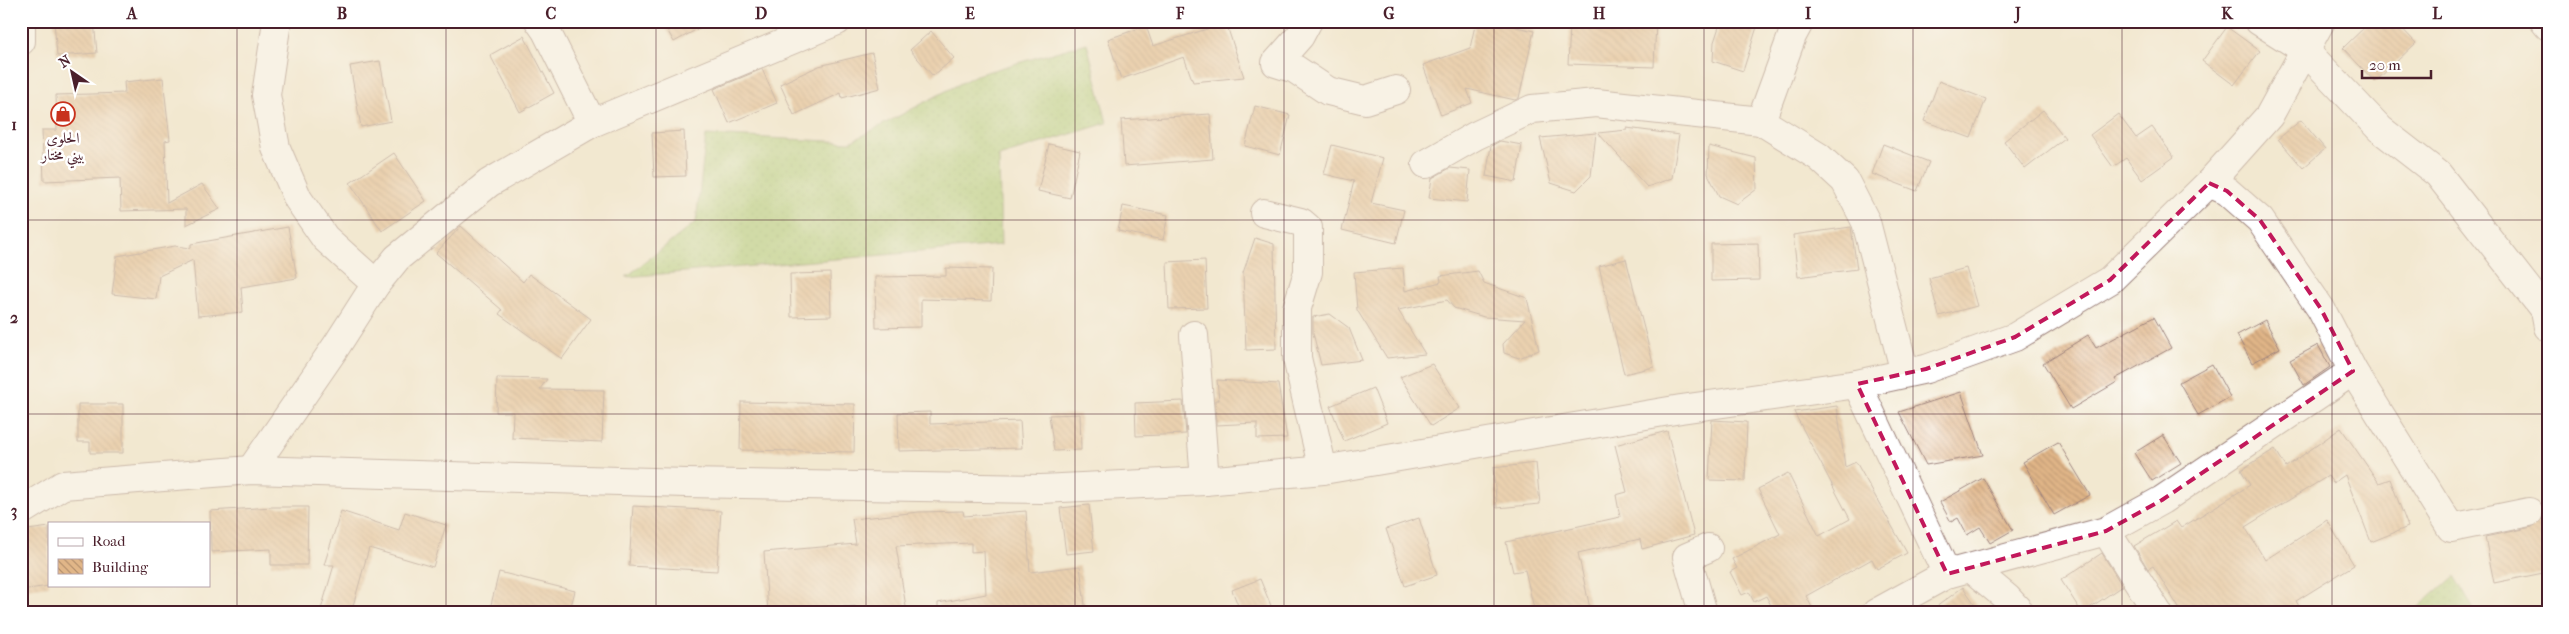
<svg xmlns="http://www.w3.org/2000/svg" width="2569" height="634" font-family="'IM FELL French Canon',Amiri,serif">
<defs>
<pattern id="grass-dots" width="8" height="8" patternUnits="userSpaceOnUse" patternTransform="scale(1.25)"><rect width="8" height="8" fill="#a9cc75"/><path d="M2 2h.1M6 6h.1" fill="none" stroke="#93af65" stroke-width="1.8" stroke-linecap="round"/></pattern>
<pattern id="building-back-hatch" width="6" height="6" patternUnits="userSpaceOnUse" patternTransform="scale(1.25)"><rect width="6" height="6" fill="#e1b688"/><path d="M-1 5l2 2M0 0l6 6M5-1l2 2" fill="none" stroke="#b8936f"/></pattern>
</defs>
<rect width="100%" height="100%" fill="#fff"/>
<filter id="ink" filterUnits="userSpaceOnUse"><feTurbulence type="fractalNoise" baseFrequency=".02" numOctaves="2"/><feDisplacementMap in="SourceGraphic" scale="10" xChannelSelector="R" yChannelSelector="G"/><feConvolveMatrix kernelMatrix="1 2 1 2 8 2 1 2 1" color-interpolation-filters="sRGB"/></filter>
<filter id="wash" filterUnits="userSpaceOnUse"><feTurbulence type="fractalNoise" baseFrequency=".0096" numOctaves="4" result="noise"/><feDisplacementMap in="SourceGraphic" scale="20" xChannelSelector="R" yChannelSelector="G"/><feGaussianBlur stdDeviation="1.12" result="paint"/><feColorMatrix in="noise" values="0 0 0 0 0 0 0 0 0 0 0 0 0 0 0 0 0 1.4 0 .05"/><feComposite in="paint" operator="in"/></filter>
<g filter="url(#wash)">
<rect width="100%" height="100%" fill="#f2e8d0"/>
<g fill="url(#grass-dots)" stroke="#7a7650">
<polygon points="1087,43 1107,123 999,156 1001,245 626,277 696,222 706,135 850,142 976,75"/>
<polygon points="2454,576 2476,613 2412,613"/>
</g>
<g id="blocks">
<g fill="url(#building-back-hatch)">
<polygon points="54,21 94,21 97,53 57,56"/>
<polygon points="662,21 712,21 674,42"/>
<polygon points="1476,21 1491,21 1534,31 1519,98 1515,100 1467,89 1472,103 1441,115 1423,65 1470,48"/>
<polygon points="1622,21 1656,21 1654,67 1568,64 1570,26 1622,28"/>
<polygon points="1721,21 1739,21 1757,27 1743,71 1713,61 1714,42"/>
<polygon points="2371,21 2395,21 2416,43 2375,82 2343,48"/>
<polygon points="1226,23 1244,77 1193,82 1184,57 1121,79 1108,39 1146,26 1153,46"/>
<polygon points="2227,27 2260,51 2234,85 2202,61"/>
<polygon points="931,31 954,58 933,76 910,50"/>
<polygon points="524,36 554,93 520,112 490,55"/>
<polygon points="872,53 880,88 842,98 841,93 794,115 780,84 819,66"/>
<polygon points="380,61 391,121 361,127 350,66"/>
<polygon points="762,69 777,103 729,123 714,89"/>
<polygon points="163,78 170,140 165,141 167,203 202,184 220,209 186,225 186,209 121,211 120,178 44,181 42,130 57,130 56,95 125,93 124,82"/>
<polygon points="1939,81 1986,99 1971,138 1924,121"/>
<polygon points="1255,106 1290,115 1280,155 1245,146"/>
<polygon points="2043,110 2065,138 2025,169 2004,141"/>
<polygon points="1210,114 1213,159 1124,166 1121,120"/>
<polygon points="2118,114 2136,138 2152,127 2174,157 2142,180 2126,158 2113,167 2090,135"/>
<polygon points="2301,120 2325,149 2303,168 2278,139"/>
<polygon points="1627,128 1679,135 1672,178 1647,187 1598,133 1627,130"/>
<polygon points="684,131 686,176 654,177 652,133"/>
<polygon points="1596,133 1591,176 1576,191 1551,183 1540,138"/>
<polygon points="1500,141 1522,145 1516,182 1486,176 1491,146"/>
<polygon points="1049,144 1080,151 1070,198 1038,191"/>
<polygon points="1883,144 1929,162 1917,191 1872,174"/>
<polygon points="1332,145 1383,158 1371,203 1404,210 1396,243 1342,230 1354,181 1324,174"/>
<polygon points="1709,146 1756,158 1757,189 1737,204 1719,196 1708,174"/>
<polygon points="394,153 426,201 382,231 350,183"/>
<polygon points="1450,168 1470,170 1467,202 1429,198 1432,178"/>
<polygon points="1123,206 1168,215 1163,240 1118,231"/>
<polygon points="461,226 523,282 529,274 591,319 562,359 499,314 502,310 436,253"/>
<polygon points="288,227 297,278 241,287 243,312 198,316 193,260 159,276 156,299 112,294 117,256 175,246 191,248 191,244"/>
<polygon points="1851,227 1857,269 1798,277 1793,235"/>
<polygon points="1255,238 1274,244 1276,349 1246,350 1243,273"/>
<polygon points="1758,243 1759,280 1711,281 1711,244"/>
<polygon points="1626,259 1654,367 1624,374 1599,266"/>
<polygon points="1205,260 1207,308 1169,309 1167,262"/>
<polygon points="946,268 992,269 991,301 921,299 921,327 876,328 875,277 946,276"/>
<polygon points="1403,268 1405,291 1441,282 1440,276 1478,271 1484,283 1527,298 1539,350 1519,358 1504,353 1503,344 1525,320 1484,317 1454,308 1447,300 1398,310 1425,354 1387,358 1357,310 1354,272"/>
<polygon points="1966,268 1977,306 1939,316 1929,278"/>
<polygon points="830,273 831,316 791,317 790,274"/>
<polygon points="1330,314 1349,328 1362,360 1321,365 1313,333 1313,317"/>
<polygon points="2154,317 2171,348 2115,379 2117,382 2071,409 2043,363 2088,335 2096,348"/>
<polygon points="2265,320 2280,348 2252,363 2237,335"/>
<polygon points="2318,345 2330,367 2304,385 2290,360"/>
<polygon points="1432,364 1460,408 1431,426 1400,377"/>
<polygon points="2212,364 2230,397 2198,415 2179,382"/>
<polygon points="497,378 547,379 540,389 604,390 602,442 512,438 513,412 496,412"/>
<polygon points="1217,380 1278,384 1287,438 1257,439 1257,423 1216,425 1215,400 1219,400"/>
<polygon points="1373,388 1387,423 1344,441 1330,406"/>
<polygon points="1961,392 1983,455 1926,465 1899,412"/>
<polygon points="1183,401 1186,434 1136,436 1135,403"/>
<polygon points="741,402 855,404 854,452 740,450"/>
<polygon points="78,404 123,404 123,453 90,453 90,442 78,442"/>
<polygon points="1837,406 1845,467 1856,462 1907,553 1877,569 1872,559 1806,596 1815,613 1775,613 1766,596 1754,602 1749,592 1742,595 1730,572 1737,568 1732,559 1780,534 1758,489 1788,473 1819,536 1850,519 1794,412"/>
<polygon points="930,412 930,424 1020,421 1022,448 899,451 898,413"/>
<polygon points="1080,414 1081,450 1054,451 1049,415"/>
<polygon points="1712,420 1747,422 1745,481 1709,480"/>
<polygon points="2341,428 2379,483 2390,479 2408,527 2371,542 2345,475 2333,483 2328,476 2245,527 2265,560 2327,520 2354,565 2296,601 2303,613 2182,613 2153,566 2148,569 2134,546 2176,521 2181,528 2250,485 2241,470 2275,449 2286,467"/>
<polygon points="1667,431 1694,535 1642,549 1640,539 1578,553 1591,613 1535,613 1525,570 1513,572 1506,542 1620,517 1616,495 1627,492 1615,445"/>
<polygon points="2163,435 2181,463 2152,481 2134,453"/>
<polygon points="2058,442 2090,495 2054,515 2023,462"/>
<polygon points="1536,463 1540,504 1497,508 1493,468"/>
<polygon points="1983,478 2013,530 1990,543 1980,527 1967,535 1958,518 1951,522 1940,502"/>
<polygon points="1089,505 1094,551 1066,554 1060,508"/>
<polygon points="633,506 721,511 717,571 629,566"/>
<polygon points="272,507 308,507 307,565 271,565 271,549 211,552 210,511"/>
<polygon points="341,511 399,530 405,512 446,525 433,567 369,548 351,613 320,613 334,565 324,565"/>
<polygon points="963,511 964,516 1026,511 1030,572 1080,566 1086,613 938,613 938,603 986,594 984,551 971,552 971,543 896,546 907,613 865,613 855,606 768,613 764,552 856,544 852,519 919,512"/>
<polygon points="1419,518 1437,575 1405,586 1386,529"/>
<polygon points="2548,518 2548,572 2494,583 2485,537 2532,527 2542,519"/>
<polygon points="49,527 49,586 21,590 21,531"/>
<polygon points="2102,553 2122,586 2082,613 2061,580"/>
<polygon points="499,572 575,591 569,613 489,613"/>
<polygon points="1260,579 1274,613 1241,613 1232,590"/>
<polygon points="1963,587 1981,613 1928,613"/>
</g>
</g>
</g>
<g filter="url(#ink)">
<use href="#blocks" fill-opacity="0" stroke="#9e847e" stroke-width="1"/>
<g fill="none" stroke-linecap="round" stroke-linejoin="round">
<g stroke="#9e847e" stroke-width="30">
<g id="minor">
<polyline points="277,21 266,95 276,148 298,199 325,238 376,284"/>
<polyline points="539,21 546,31 592,123"/>
<polyline points="1308,21 1300,36 1276,63 1295,69 1328,91 1365,100 1396,90"/>
<polyline points="1800,21 1792,36 1761,121 1819,157 1845,181 1866,222 1905,373"/>
<polyline points="2259,21 2305,50 2380,129 2438,174 2545,311 2548,327"/>
<polyline points="2544,21 2548,26"/>
<polyline points="21,41 21,21"/>
<polyline points="1426,164 1475,136 1532,109 1596,103 1761,121"/>
<polyline points="2209,183 2227,191 2260,220 2321,309 2353,371 2451,528 2529,512"/>
<polyline points="1264,213 1301,222 1308,228 1308,272 1297,308 1297,358 1323,470"/>
<polyline points="1194,335 1205,481"/>
<polyline points="1857,384 1947,574"/>
<polyline points="251,470 335,348 376,284 397,258 489,183 592,123 837,21"/>
<polyline points="21,511 63,485 251,470 686,483 1041,489 1205,481 1323,470 1681,409 1857,384 1926,369 2015,337 2110,280 2209,183 2269,116 2321,21"/>
<polyline points="2106,531 2158,613"/>
<polyline points="1971,568 2007,598 2021,613"/>
<polyline points="1703,613 1687,557 1708,548"/>
<polyline points="1876,613 1947,574 2106,531 2162,500 2353,371"/>
</g>
</g>
<use href="#minor" stroke="#fff" stroke-width="28"/>
</g>
</g>
<path d="M0 0H2569V634H0ZM2209,183L2227,191L2260,220L2321,309L2353,371L2162,500L2106,531L1947,574L1857,384L1926,369L2015,337L2110,280Z" fill="#f2e8d0" fill-opacity=".55" fill-rule="evenodd"/>
<path fill="none" stroke="#c2185b" stroke-width="4" stroke-dasharray="10 6" stroke-linejoin="round" d="M2209,183L2227,191L2260,220L2321,309L2353,371L2162,500L2106,531L1947,574L1857,384L1926,369L2015,337L2110,280Z"/>
<path fill="none" stroke="#4a1f2b" stroke-width="1" stroke-opacity="0.55" d="M237,21V613M446,21V613M656,21V613M866,21V613M1075,21V613M1284,21V613M1494,21V613M1704,21V613M1913,21V613M2122,21V613M2332,21V613M21,220H2548M21,414H2548"/>
<defs>
<g id="shop-ring" transform="scale(1.25)"><circle r="9.5" fill="#fff" stroke="#c8321e" stroke-width="1.5"/><path d="M-5-2.5h2.3a2.7 3.5 0 0 1 5.4 0H5L5.5 6h-11ZM-1.5-2.5h3a1.5 2.3 0 0 0-3 0Z" fill="#c8321e"/></g>
</defs>
<g fill-rule="evenodd">
<use href="#shop-ring" x="63" y="114"/>
</g>
<g text-anchor="middle" stroke-width="5" stroke-linejoin="round" paint-order="stroke">
<g font-size="15" fill="#4a1f2b" stroke="#fff">
<text x="63" y="143">الحلوى<tspan x="63" dy="17">بيني مختار</tspan></text>
</g>
</g>
<rect width="2569" height="634" fill="none" stroke="#fff" stroke-width="55"/>
<rect x="48" y="522" width="162" height="65" fill="#ffffff" stroke="#b7a5aa"/>
<rect x="58" y="538" width="25" height="8" fill="#ffffff" stroke="#b7a5aa"/>
<text x="92" y="546" font-size="15" fill="#4a1f2b">Road</text>
<rect x="58" y="559" width="25" height="15" fill="url(#building-back-hatch)" stroke="#b7a5aa"/>
<text x="92" y="572" font-size="15" fill="#4a1f2b">Building</text>
<g transform="translate(72 72) rotate(326)" stroke="#ffffff" stroke-width="4" paint-order="stroke">
<path d="M0-4L9 19L0 12L-9 19Z" fill="#4a1f2b"/>
<text y="-8" font-size="14" font-weight="bold" text-anchor="middle" fill="#4a1f2b">N</text>
</g>
<path d="M2362 70v8h69v-8" fill="none" stroke="#4a1f2b" stroke-width="2.5"/>
<text x="2369" y="70" font-size="15" fill="#4a1f2b" stroke="#ffffff" stroke-width="4" paint-order="stroke">20 m</text>
<rect x="28" y="28" width="2514" height="578" fill="none" stroke="#4a1f2b" stroke-width="2"/>
<g font-size="16" text-anchor="middle" font-weight="bold" fill="#4a1f2b">
<text x="132" y="19">A</text>
<text x="342" y="19">B</text>
<text x="551" y="19">C</text>
<text x="761" y="19">D</text>
<text x="970" y="19">E</text>
<text x="1180" y="19">F</text>
<text x="1389" y="19">G</text>
<text x="1599" y="19">H</text>
<text x="1808" y="19">I</text>
<text x="2018" y="19">J</text>
<text x="2227" y="19">K</text>
<text x="2437" y="19">L</text>
<text x="14" y="130">1</text>
<text x="14" y="323">2</text>
<text x="14" y="516">3</text>
</g>
</svg>
